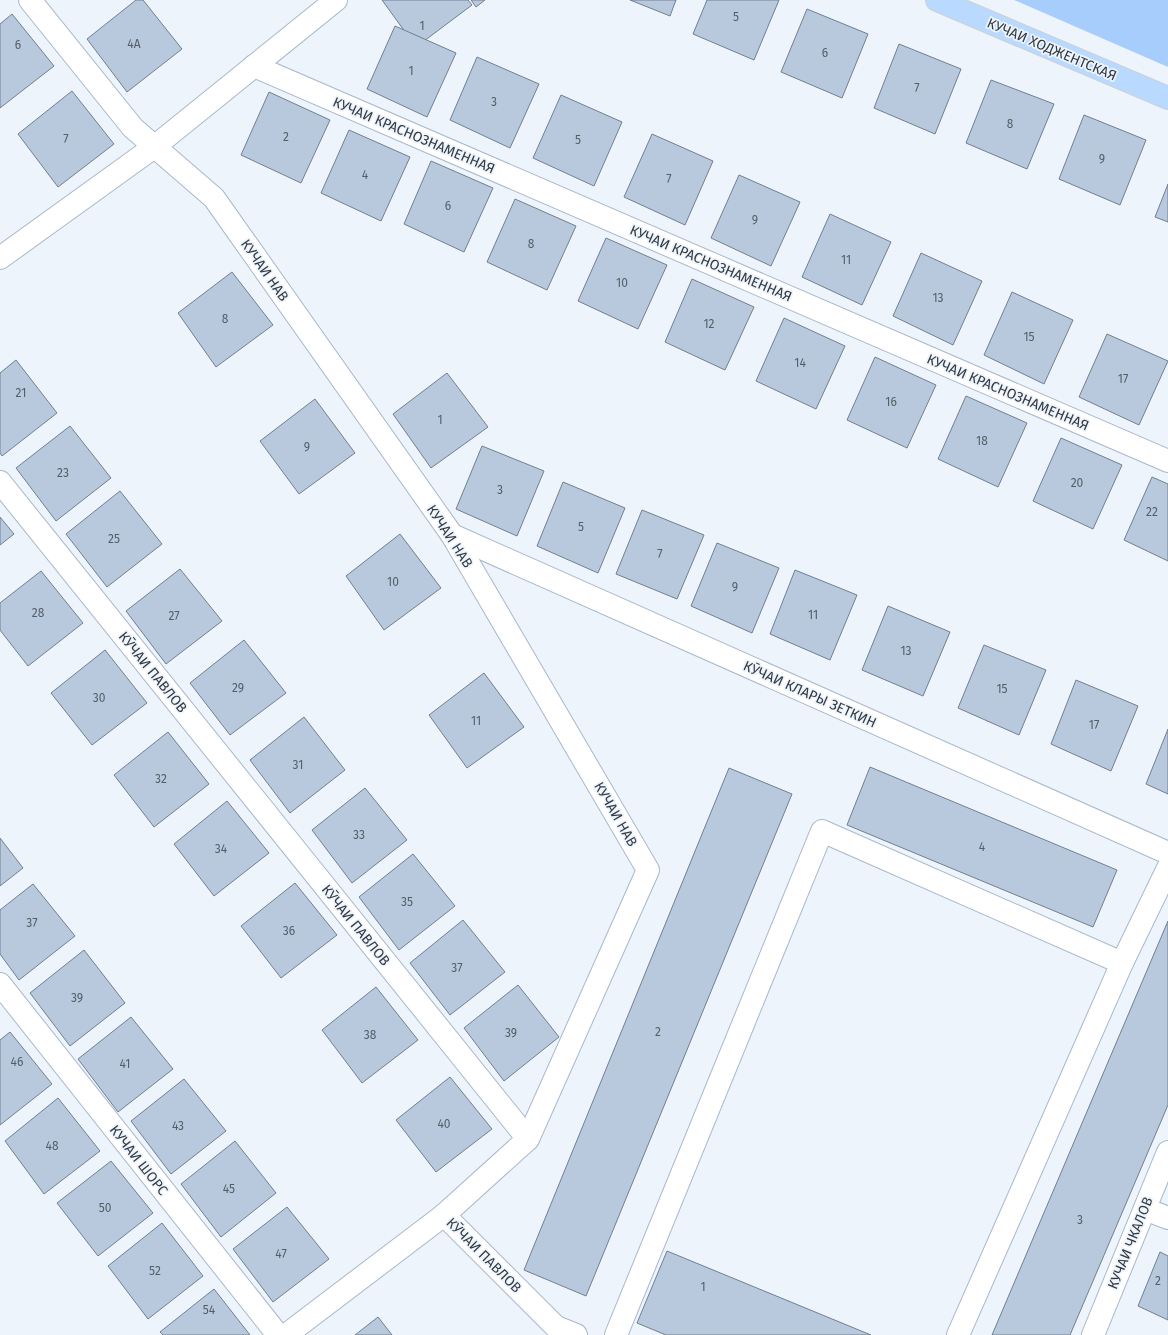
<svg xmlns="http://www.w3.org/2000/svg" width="1168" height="1335" font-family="'Fira Sans',sans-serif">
<rect width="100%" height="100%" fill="#eef4fc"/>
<polygon fill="#a6cdfb" points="1014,0 1168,0 1168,67"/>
<g fill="#b9c9dd" stroke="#707f91">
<polygon points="136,0 143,0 182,49 127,92 87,39"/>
<polygon points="382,0 468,0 472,5 416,47"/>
<polygon points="471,0 485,0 476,7"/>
<polygon points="630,0 676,0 670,16"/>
<polygon points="707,0 779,0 754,60 693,34"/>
<polygon points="807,9 868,34 842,98 781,72"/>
<polygon points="12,14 54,66 0,108 0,24"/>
<polygon points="395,26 456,53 427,117 367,89"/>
<polygon points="899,44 961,69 935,134 874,108"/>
<polygon points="477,57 539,84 510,148 450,120"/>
<polygon points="991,80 1054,104 1027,169 966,143"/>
<polygon points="72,91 114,144 58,187 18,134"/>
<polygon points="269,92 330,120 301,183 241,155"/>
<polygon points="561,95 622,122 594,186 533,158"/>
<polygon points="1084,115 1146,140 1120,205 1059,179"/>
<polygon points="349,130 410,157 381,221 321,193"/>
<polygon points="652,134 713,161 685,225 624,197"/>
<polygon points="431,161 493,188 464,252 404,224"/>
<polygon points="739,175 800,202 771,266 711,238"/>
<polygon points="1168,184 1168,222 1155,217"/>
<polygon points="515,199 576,226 547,290 487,262"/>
<polygon points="830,214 891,242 862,305 802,277"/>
<polygon points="606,238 667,265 638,329 578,301"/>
<polygon points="921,253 982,281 953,345 893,316"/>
<polygon points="232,272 273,325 216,367 178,313"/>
<polygon points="692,279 754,307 725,370 665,342"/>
<polygon points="1012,292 1073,320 1044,384 984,355"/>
<polygon points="784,318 845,346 816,409 756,381"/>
<polygon points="1107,334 1168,361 1139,425 1079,397"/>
<polygon points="875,357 936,385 907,448 847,420"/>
<polygon points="16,360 57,413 2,456 0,453 0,373"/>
<polygon points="447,373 488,427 431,468 393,414"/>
<polygon points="966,396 1027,423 998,487 938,459"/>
<polygon points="315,399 355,453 299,494 260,441"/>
<polygon points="70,426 111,478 56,521 16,468"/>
<polygon points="1061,438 1122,465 1093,529 1033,501"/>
<polygon points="482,446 544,471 517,536 456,509"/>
<polygon points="1152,477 1168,484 1168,561 1124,540"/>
<polygon points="563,482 625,508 598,573 537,546"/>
<polygon points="120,491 162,544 107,587 66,534"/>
<polygon points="642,510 704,535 677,599 616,574"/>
<polygon points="0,517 14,534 0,545"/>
<polygon points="400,534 441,588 384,630 346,576"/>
<polygon points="717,543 779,568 752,633 691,606"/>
<polygon points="180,569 222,621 166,664 126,611"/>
<polygon points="795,570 857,595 830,660 770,634"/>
<polygon points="41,571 83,623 28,666 0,630 0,603"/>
<polygon points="888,606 950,632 923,696 862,670"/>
<polygon points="244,640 286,693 230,735 190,683"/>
<polygon points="984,645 1046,670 1019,735 958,708"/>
<polygon points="105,650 147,703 92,745 51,693"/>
<polygon points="484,673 524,727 467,768 429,715"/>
<polygon points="1076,680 1138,706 1111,771 1051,744"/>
<polygon points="304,717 345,770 290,813 250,760"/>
<polygon points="1168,729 1168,794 1146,784"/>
<polygon points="168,732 209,784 154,827 114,775"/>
<polygon points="870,767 1117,870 1093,927 847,825"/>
<polygon points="729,768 792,794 586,1296 524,1270"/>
<polygon points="365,788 407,840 352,883 312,830"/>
<polygon points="227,801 269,853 214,896 174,844"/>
<polygon points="0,838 23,868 0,886"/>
<polygon points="413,854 455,906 399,950 359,897"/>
<polygon points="295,883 337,935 281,978 241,926"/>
<polygon points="33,884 75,936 19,980 0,954 0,910"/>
<polygon points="463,920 505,972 450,1015 410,963"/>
<polygon points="1168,921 1168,1105 1070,1335 992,1335"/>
<polygon points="84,950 125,1003 70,1046 30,993"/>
<polygon points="518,985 559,1037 504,1081 464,1028"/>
<polygon points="376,987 418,1040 362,1083 322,1030"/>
<polygon points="131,1017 173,1069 118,1112 78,1059"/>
<polygon points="10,1032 52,1084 0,1125 0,1040"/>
<polygon points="450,1077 492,1129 436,1172 396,1120"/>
<polygon points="184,1079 226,1131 171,1174 131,1121"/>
<polygon points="58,1098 100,1151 44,1194 5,1141"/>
<polygon points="235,1141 276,1193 221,1237 181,1184"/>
<polygon points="111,1161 153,1213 98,1256 57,1203"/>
<polygon points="287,1207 329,1259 273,1302 233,1249"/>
<polygon points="162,1223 203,1276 148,1319 108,1266"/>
<polygon points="667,1251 871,1335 666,1335 637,1323"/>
<polygon points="1160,1252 1168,1256 1168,1320 1138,1306"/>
<polygon points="214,1289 250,1335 163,1335 160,1332"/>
<polygon points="378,1317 392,1335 355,1335"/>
</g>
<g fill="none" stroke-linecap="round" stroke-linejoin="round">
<g stroke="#a8b8cc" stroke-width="24">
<g id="minor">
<polyline points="30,0 133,128 214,198 452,535 648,870 528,1139"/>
<polyline points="254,66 1168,461"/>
<polyline points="0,258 154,147 336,0"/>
<polyline points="0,482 528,1139 444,1215 556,1327 576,1335"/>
<polyline points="452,535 1168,853"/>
<polyline points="0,984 278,1335"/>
<polyline points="1145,1209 1168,1218"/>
<polyline points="286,1335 444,1215"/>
<polyline points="616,1335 822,831 1122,963 1168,868"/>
<polyline points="958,1335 1122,963"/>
<polyline points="1093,1335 1168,1152"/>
</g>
</g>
<g stroke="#ced0d1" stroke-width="24">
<polyline id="major" points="937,0 1168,98"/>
</g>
<use href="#minor" stroke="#fff" stroke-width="22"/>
<use href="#major" stroke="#b9d9ff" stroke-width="22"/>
</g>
<g text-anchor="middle" stroke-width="3.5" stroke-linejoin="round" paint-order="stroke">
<g font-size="12" fill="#545e68">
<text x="736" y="21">5</text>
<text x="422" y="30">1</text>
<text x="134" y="48">4А</text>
<text x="18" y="49">6</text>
<text x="825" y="57">6</text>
<text x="411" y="75">1</text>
<text x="917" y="92">7</text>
<text x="494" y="106">3</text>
<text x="1010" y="128">8</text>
<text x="286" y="141">2</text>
<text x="66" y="143">7</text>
<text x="578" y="144">5</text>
<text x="1102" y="163">9</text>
<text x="365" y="179">4</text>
<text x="669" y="183">7</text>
<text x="448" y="210">6</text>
<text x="755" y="224">9</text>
<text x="531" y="248">8</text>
<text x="846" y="264">11</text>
<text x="622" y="287">10</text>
<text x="938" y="302">13</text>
<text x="225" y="323">8</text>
<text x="709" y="328">12</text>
<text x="1029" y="341">15</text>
<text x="800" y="367">14</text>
<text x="1123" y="383">17</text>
<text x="21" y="397">21</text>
<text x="891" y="406">16</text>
<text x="440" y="424">1</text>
<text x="982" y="445">18</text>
<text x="307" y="451">9</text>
<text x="63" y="477">23</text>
<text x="1077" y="487">20</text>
<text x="500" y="494">3</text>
<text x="1152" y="516">22</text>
<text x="581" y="531">5</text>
<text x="114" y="543">25</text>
<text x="660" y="558">7</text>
<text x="393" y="586">10</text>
<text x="735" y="591">9</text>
<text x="38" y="617">28</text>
<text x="813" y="619">11</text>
<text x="174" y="620">27</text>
<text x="906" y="655">13</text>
<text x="238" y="692">29</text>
<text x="1002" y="693">15</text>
<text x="99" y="702">30</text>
<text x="476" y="725">11</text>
<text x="1094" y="729">17</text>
<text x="298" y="769">31</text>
<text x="161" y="783">32</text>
<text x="359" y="839">33</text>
<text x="982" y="851">4</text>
<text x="221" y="853">34</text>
<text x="407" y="906">35</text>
<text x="32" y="927">37</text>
<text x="289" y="935">36</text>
<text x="457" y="972">37</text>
<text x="77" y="1002">39</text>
<text x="658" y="1036">2</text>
<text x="511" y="1037">39</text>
<text x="370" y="1039">38</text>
<text x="17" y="1066">46</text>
<text x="125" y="1068">41</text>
<text x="444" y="1128">40</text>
<text x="178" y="1130">43</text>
<text x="52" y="1150">48</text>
<text x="229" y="1193">45</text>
<text x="105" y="1212">50</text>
<text x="1080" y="1224">3</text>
<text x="281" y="1258">47</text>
<text x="155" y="1275">52</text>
<text x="1158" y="1285">2</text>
<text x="703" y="1291">1</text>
<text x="209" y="1314">54</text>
</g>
<g font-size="14" fill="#333a41" stroke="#eef4fc">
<text transform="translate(1052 49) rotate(23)" y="5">КУЧАИ ХОДЖЕНТСКАЯ</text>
<text transform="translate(414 135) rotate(23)" y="5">КУЧАИ КРАСНОЗНАМЕННАЯ</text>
<text transform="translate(711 263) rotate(23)" y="5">КУЧАИ КРАСНОЗНАМЕННАЯ</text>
<text transform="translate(265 270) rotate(55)" y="5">КУЧАИ НАВ</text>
<text transform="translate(1008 392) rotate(23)" y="5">КУЧАИ КРАСНОЗНАМЕННАЯ</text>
<text transform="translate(450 536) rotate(57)" y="5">КУЧАИ НАВ</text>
<text transform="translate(153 672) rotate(51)" y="5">КӮЧАИ ПАВЛОВ</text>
<text transform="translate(810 694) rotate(24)" y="5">КӮЧАИ КЛАРЫ ЗЕТКИН</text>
<text transform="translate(616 814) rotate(60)" y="5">КУЧАИ НАВ</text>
<text transform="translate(356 925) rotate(51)" y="5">КӮЧАИ ПАВЛОВ</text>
<text transform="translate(139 1160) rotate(52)" y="5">КУЧАИ ШОРС</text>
<text transform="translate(1130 1243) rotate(-68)" y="5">КУЧАИ ЧКАЛОВ</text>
<text transform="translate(484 1255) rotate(45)" y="5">КӮЧАИ ПАВЛОВ</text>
</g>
</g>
</svg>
